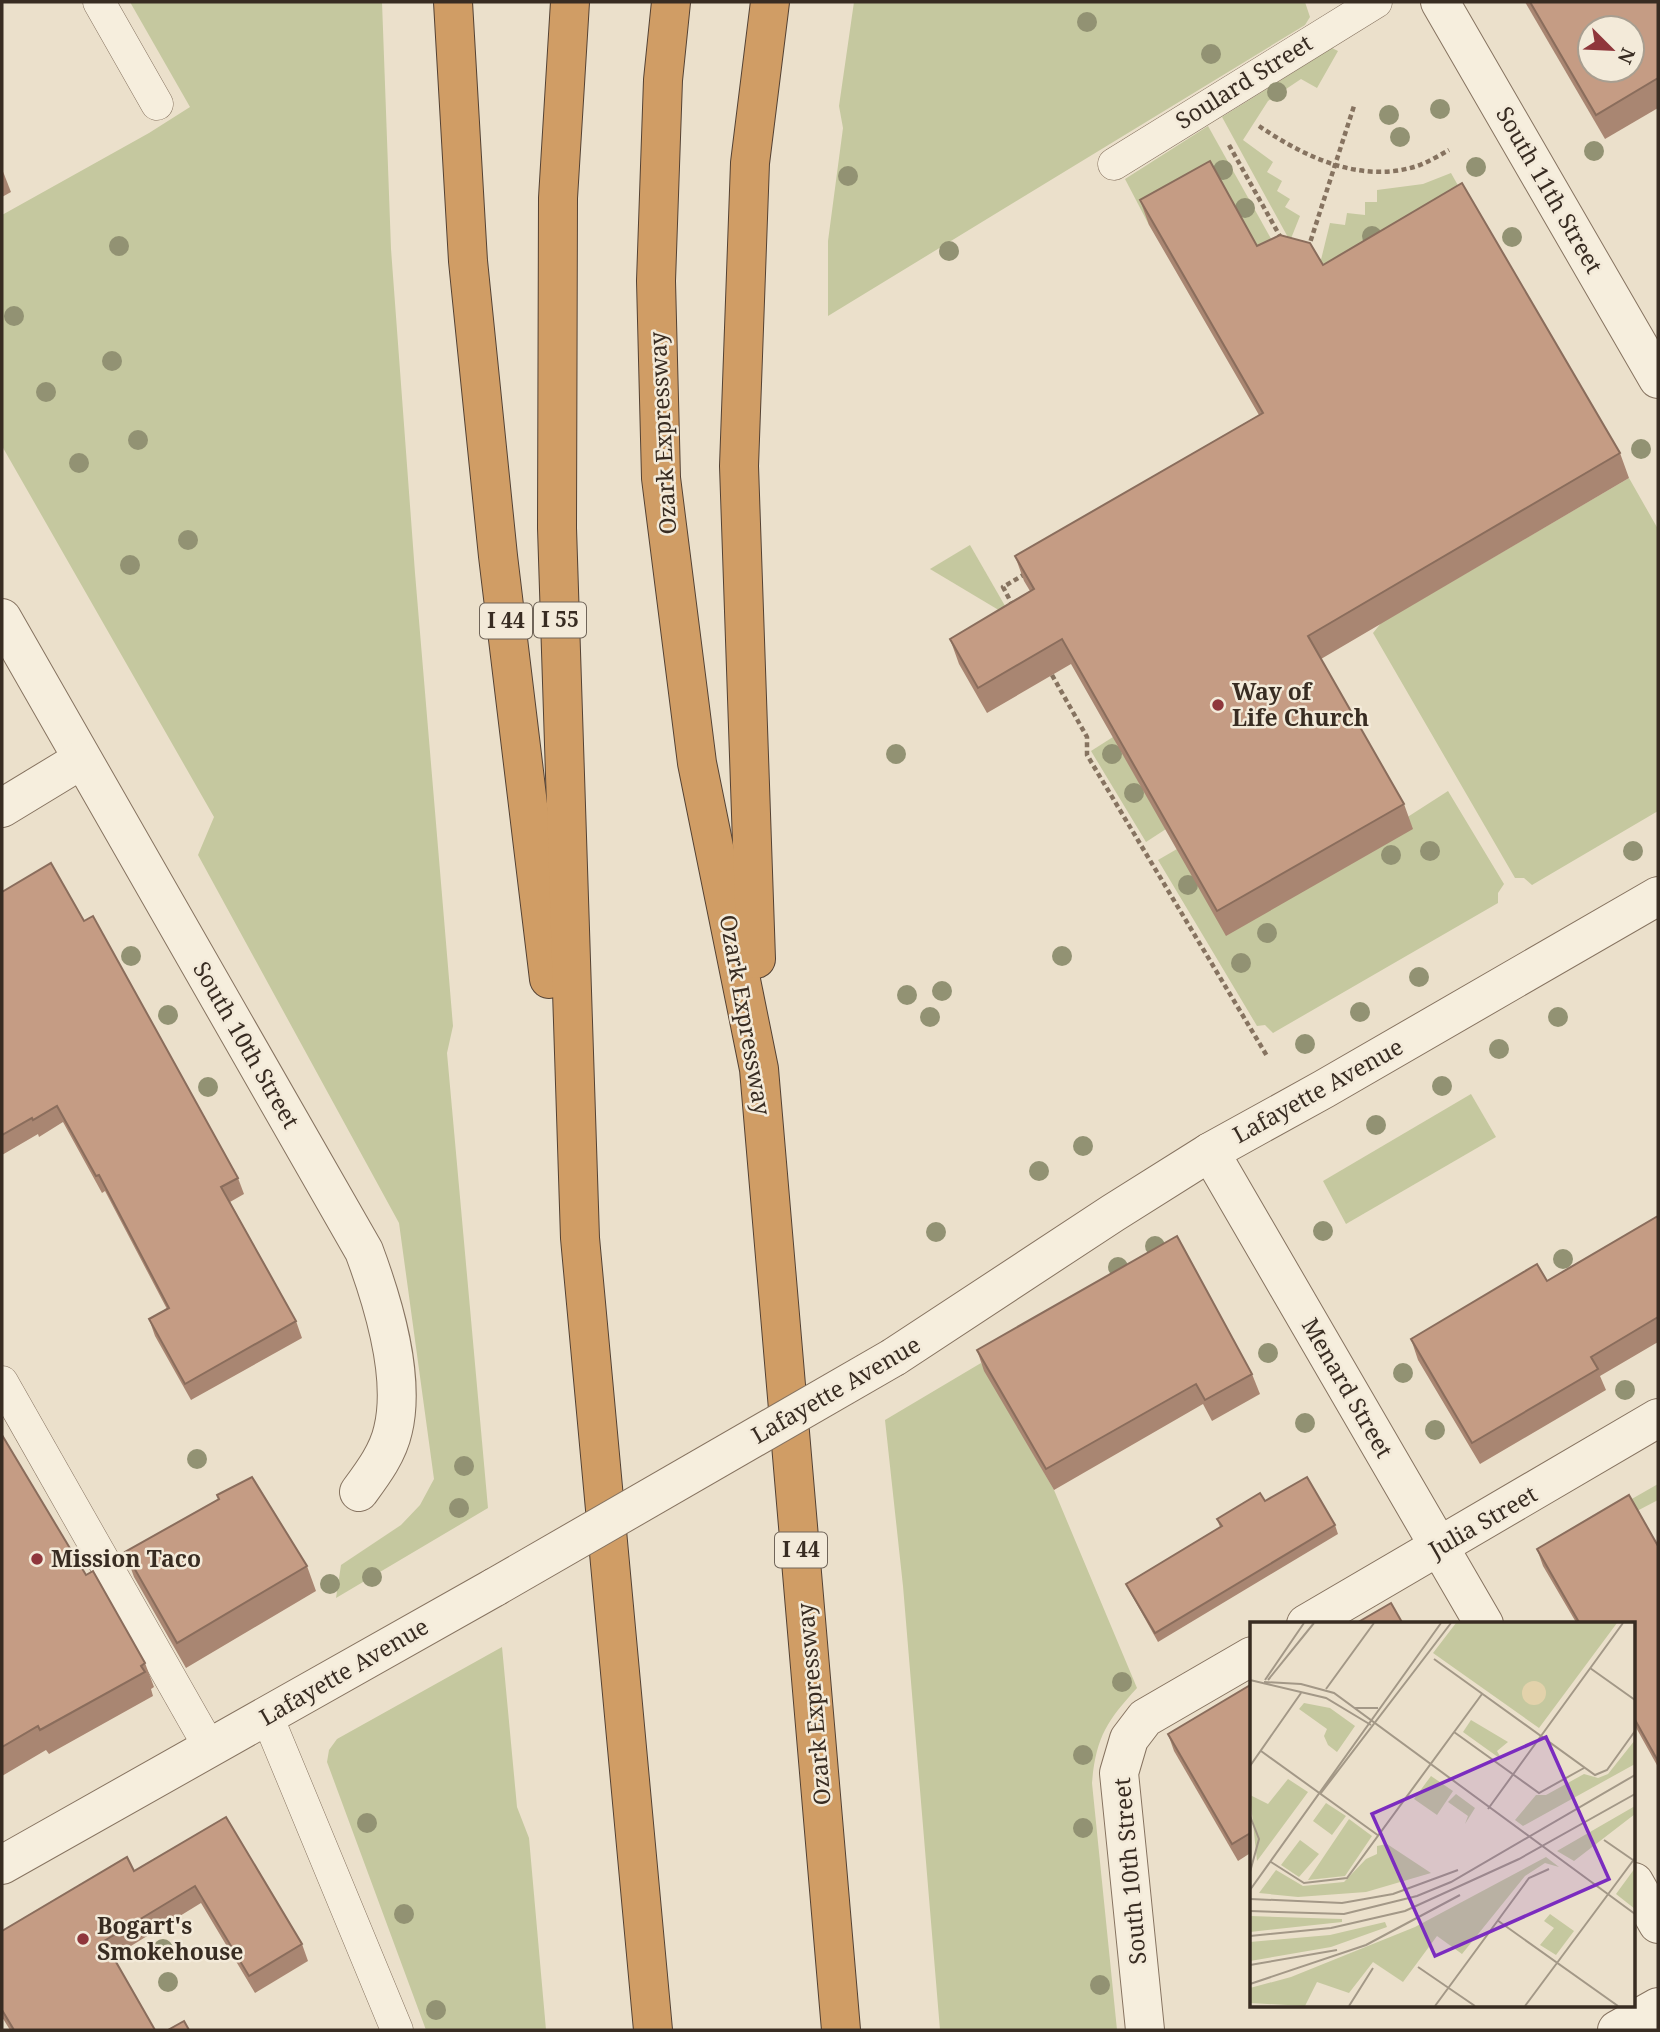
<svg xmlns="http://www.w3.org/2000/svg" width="1660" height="2032" font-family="'Noto Serif',serif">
<rect width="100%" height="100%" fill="#ebe0cb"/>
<g fill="#c5c89f">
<polygon points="130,2 382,2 391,249 415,573 453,1026 447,1053 488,1508 336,1598 341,1565 401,1525 420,1505 434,1479 399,1223 198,855 214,817 2,446 2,215 149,133 190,107"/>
<polygon points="854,2 1305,2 1310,17 1305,25 828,316 828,241 843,128 839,106"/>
<polygon points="1332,48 1338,51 1317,88 1301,79 1268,101 1243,140 1273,162 1267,172 1282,181 1277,191 1290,199 1285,207 1300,216 1290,241 1222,117"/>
<polygon points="1208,126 1284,262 1149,225 1125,179"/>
<polygon points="1451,173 1460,189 1319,268 1330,223 1345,225 1347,213 1365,215 1365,202 1377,202 1377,190 1423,184"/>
<polygon points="1629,478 1658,529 1658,811 1532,885 1524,878 1515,878 1373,633 1381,623"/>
<polygon points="970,545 1012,618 930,569"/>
<polygon points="1113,737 1166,829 1146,842 1091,751"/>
<polygon points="1448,791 1504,884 1498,893 1498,903 1273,1033 1265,1025 1257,1026 1158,860 1177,849 1412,829 1406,818"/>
<polygon points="1471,1094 1496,1137 1346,1224 1323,1181"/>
<path d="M981,1363L1054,1490L1137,1688C1107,1721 1096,1737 1092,1783L1117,2030H940L903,1586L885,1420Z"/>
<polygon points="1658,1484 1658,1500 1635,1512 1630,1500"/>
<polygon points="502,1647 517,1807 529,1838 546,2030 426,2030 327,1762 329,1750 337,1739"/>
</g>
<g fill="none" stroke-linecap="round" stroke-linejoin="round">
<g stroke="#867360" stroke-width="33">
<g id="lane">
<polyline points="99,2 157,104"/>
<polyline points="1114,164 1376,2"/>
<polyline points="2,1382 210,1748"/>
<polyline points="267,1716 397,2030"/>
</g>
</g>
<g stroke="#867360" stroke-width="40">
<g id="street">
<polyline points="1440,2 1658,379"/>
<path d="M2,618L364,1251C383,1302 406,1376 393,1430C388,1453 373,1473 359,1492"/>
<polyline points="2,808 81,760"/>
<polyline points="1210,1152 1484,1624"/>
<polyline points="894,1357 1113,1213 1210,1152 1324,1089 1658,896"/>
<polyline points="1306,1624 1658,1418"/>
<polyline points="2,1865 495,1587"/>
<polyline points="1634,1882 1658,1924"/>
<polyline points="1145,2030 1119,1773 1129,1739 1145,1718 1252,1656"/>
<polyline points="1617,2030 1658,2007"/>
</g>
</g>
<g stroke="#544234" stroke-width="40">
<g id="highway">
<polyline points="453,2 468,261 498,556 549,979"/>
<polyline points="570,2 558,198 557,528 580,1238 653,2030"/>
<polyline points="671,2 663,80 656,281 661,478 697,763 759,1069 841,2030"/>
<polyline points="756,959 739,466 750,163 770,2"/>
</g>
</g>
<g stroke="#867360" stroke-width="4.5" stroke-dasharray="5 3.5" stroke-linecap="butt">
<path d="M1259,126C1306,158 1363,185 1420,165C1430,161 1440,155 1449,150"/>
<polyline points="1229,145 1281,238"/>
<polyline points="1308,249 1354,106"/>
<polyline points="1013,606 1003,587 1025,574"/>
<polyline points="1052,675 1087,737 1087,755 1267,1056"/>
</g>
<use href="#lane" stroke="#f6eedd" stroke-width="32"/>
<use href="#street" stroke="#f6eedd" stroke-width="38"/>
<use href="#highway" stroke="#d09d65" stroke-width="38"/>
<g stroke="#867360" stroke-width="40" stroke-linecap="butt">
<polyline id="street-bridge" points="495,1587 894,1357"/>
</g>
<use href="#street-bridge" stroke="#f6eedd" stroke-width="38"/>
</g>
<g fill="#929273">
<circle cx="1087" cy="22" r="10"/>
<circle cx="1211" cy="54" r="10"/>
<circle cx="1277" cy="92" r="10"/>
<circle cx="1440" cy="109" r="10"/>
<circle cx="1389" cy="115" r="10"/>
<circle cx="1400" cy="137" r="10"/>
<circle cx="1594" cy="151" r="10"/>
<circle cx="1476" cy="167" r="10"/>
<circle cx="1223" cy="170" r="10"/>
<circle cx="848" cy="176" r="10"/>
<circle cx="1245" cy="208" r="10"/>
<circle cx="1372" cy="236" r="10"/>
<circle cx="1512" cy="237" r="10"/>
<circle cx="119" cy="246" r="10"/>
<circle cx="949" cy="251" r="10"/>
<circle cx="14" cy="316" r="10"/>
<circle cx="112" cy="361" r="10"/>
<circle cx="46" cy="392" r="10"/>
<circle cx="138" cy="440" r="10"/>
<circle cx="1641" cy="449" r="10"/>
<circle cx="79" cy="463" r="10"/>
<circle cx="188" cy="540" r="10"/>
<circle cx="130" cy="565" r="10"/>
<circle cx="896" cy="754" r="10"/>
<circle cx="1112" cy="754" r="10"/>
<circle cx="1134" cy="793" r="10"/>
<circle cx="1430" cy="851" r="10"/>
<circle cx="1633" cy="851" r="10"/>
<circle cx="1391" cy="855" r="10"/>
<circle cx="1188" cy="885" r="10"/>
<circle cx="1267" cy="933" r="10"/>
<circle cx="131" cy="956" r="10"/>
<circle cx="1062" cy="956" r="10"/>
<circle cx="1241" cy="963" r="10"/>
<circle cx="1419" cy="977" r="10"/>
<circle cx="942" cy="991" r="10"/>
<circle cx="907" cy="995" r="10"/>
<circle cx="1360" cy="1012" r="10"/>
<circle cx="168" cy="1015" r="10"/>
<circle cx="930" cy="1017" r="10"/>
<circle cx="1558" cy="1017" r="10"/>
<circle cx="1305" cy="1044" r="10"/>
<circle cx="1499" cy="1049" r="10"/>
<circle cx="1442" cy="1086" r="10"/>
<circle cx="208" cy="1087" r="10"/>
<circle cx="1376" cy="1125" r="10"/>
<circle cx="1083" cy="1146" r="10"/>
<circle cx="1039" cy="1171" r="10"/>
<circle cx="1323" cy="1231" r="10"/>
<circle cx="936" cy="1232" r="10"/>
<circle cx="1155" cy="1246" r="10"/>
<circle cx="1563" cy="1259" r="10"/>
<circle cx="1118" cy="1267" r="10"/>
<circle cx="1268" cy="1353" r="10"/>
<circle cx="1403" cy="1373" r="10"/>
<circle cx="1625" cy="1390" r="10"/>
<circle cx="1305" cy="1423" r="10"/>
<circle cx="1435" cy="1430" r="10"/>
<circle cx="197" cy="1459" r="10"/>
<circle cx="464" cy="1466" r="10"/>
<circle cx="459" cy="1508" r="10"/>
<circle cx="372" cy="1577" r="10"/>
<circle cx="330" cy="1584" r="10"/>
<circle cx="1122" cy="1682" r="10"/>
<circle cx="1083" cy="1755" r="10"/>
<circle cx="367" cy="1823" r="10"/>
<circle cx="1083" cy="1828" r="10"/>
<circle cx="404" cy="1914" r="10"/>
<circle cx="163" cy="1949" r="10"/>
<circle cx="168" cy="1982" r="10"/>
<circle cx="1100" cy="1985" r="10"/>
<circle cx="436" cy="2010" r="10"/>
</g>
<g fill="#a98672">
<polygon points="1525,2 1658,2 1658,108 1605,139"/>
<polygon points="2,169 11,192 2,197"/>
<polygon points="1140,200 1257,246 1323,265 1620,453 1629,478 1321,659 1404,804 1413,829 1226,936 1071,664 987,713 959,664 950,639 1030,591 1024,581 1015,556 1259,415 1149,225"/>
<polygon points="2,892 84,921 238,1178 244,1194 230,1202 296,1321 302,1338 191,1400 155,1336 149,1319 167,1309 105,1191 102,1193 63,1122 39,1137 38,1134 2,1155"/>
<polygon points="1658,1216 1658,1342 1600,1376 1606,1390 1480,1464 1418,1360 1411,1339 1547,1281"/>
<polygon points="977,1350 1252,1374 1260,1394 1212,1421 1203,1404 1054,1490 984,1371"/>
<polygon points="2,1435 86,1575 145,1663 154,1687 151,1689 153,1696 49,1754 46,1750 2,1776"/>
<polygon points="217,1495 307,1566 316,1591 186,1668 134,1577 125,1552 219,1500"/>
<polygon points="1217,1519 1335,1525 1338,1534 1158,1642 1130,1592 1126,1584 1220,1527"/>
<polygon points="1658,1546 1658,1767 1634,1724 1634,1624 1577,1624 1543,1566 1537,1549"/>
<polygon points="1252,1684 1252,1852 1238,1861 1174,1751 1168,1734"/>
<polygon points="226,1817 302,1944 308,1961 255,1993 201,1903 113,1957 155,2030 10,2030 2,2017 2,1931 134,1871"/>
</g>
<g fill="#c59c84" stroke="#8a6d5c" stroke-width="2" fill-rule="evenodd">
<path d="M1530,2H1658V78L1596,115ZM1590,28H1632V70H1590Z"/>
<polygon points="1210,161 1257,246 1280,235 1310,243 1323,265 1462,183 1620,453 1308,636 1404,804 1217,911 1062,639 978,688 950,639 1034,589 1015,556 1263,413 1140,200"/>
<polygon points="51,863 84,921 93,916 238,1178 221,1187 296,1321 185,1384 149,1319 169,1308 99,1175 96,1176 57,1106 33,1120 32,1118 2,1135 2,892"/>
<polygon points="1658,1216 1658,1317 1591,1357 1598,1369 1472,1443 1411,1339 1537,1264 1547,1281"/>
<polygon points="1177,1236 1252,1374 1205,1400 1196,1384 1046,1469 977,1350"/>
<polygon points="2,1435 86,1575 93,1571 145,1663 141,1666 145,1672 40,1730 38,1726 2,1747"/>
<polygon points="252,1477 307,1566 177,1643 125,1552 219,1499 217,1495"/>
<polygon points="1307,1477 1335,1525 1155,1633 1126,1584 1222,1526 1217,1519 1260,1493 1265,1501"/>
<polygon points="1629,1495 1658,1546 1658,1761 1634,1718 1634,1624 1580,1624 1537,1549"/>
<polygon points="1391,1603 1403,1624 1355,1624"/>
<polygon points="1252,1684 1252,1832 1232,1844 1168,1734"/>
<polygon points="226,1817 302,1944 249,1976 195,1886 104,1941 155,2030 14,2030 2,2010 2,1931 127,1857 134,1871"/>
<polygon points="184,2021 189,2030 168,2030"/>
</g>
<g fill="#8f363b" stroke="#f3ead9" stroke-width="2.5">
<circle cx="1218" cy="705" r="7"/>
<circle cx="37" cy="1559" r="7"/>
<circle cx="83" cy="1939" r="7"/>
</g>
<g text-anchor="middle" stroke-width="5" stroke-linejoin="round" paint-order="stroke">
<g fill="#f3ead9" stroke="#706559" stroke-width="2">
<rect x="534" y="602.5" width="52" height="35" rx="5"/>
<rect x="480" y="603.5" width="52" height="35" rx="5"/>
<rect x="775" y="1532.5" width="52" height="35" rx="5"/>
</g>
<g font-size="21" font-weight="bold" fill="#382c22">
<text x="560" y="627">I 55</text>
<text x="506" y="628">I 44</text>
<text x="801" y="1557">I 44</text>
</g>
<g font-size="23" fill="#382c22" stroke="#f3ead9">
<text transform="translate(1244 82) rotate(-32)" y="8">Soulard Street</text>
<text transform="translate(1549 190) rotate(60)" y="8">South 11th Street</text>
<text transform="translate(663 433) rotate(-93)" y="8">Ozark Expressway</text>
<text transform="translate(745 1015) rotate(80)" y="8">Ozark Expressway</text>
<text transform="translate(246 1045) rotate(60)" y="8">South 10th Street</text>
<text transform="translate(1318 1091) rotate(-29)" y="8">Lafayette Avenue</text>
<text transform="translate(1347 1388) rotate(60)" y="8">Menard Street</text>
<text transform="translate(836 1390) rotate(-30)" y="8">Lafayette Avenue</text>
<text transform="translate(1483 1522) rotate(-30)" y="8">Julia Street</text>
<text transform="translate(344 1672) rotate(-30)" y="8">Lafayette Avenue</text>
<text transform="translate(814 1704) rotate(-95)" y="8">Ozark Expressway</text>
<text transform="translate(1130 1871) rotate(-95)" y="8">South 10th Street</text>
</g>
<g font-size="23" font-weight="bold" fill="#382c22" stroke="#f3ead9" text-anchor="start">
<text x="1232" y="700">Way of<tspan x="1232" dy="26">Life Church</tspan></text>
<text x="51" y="1567">Mission Taco</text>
<text x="97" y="1934">Bogart's<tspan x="97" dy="26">Smokehouse</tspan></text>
</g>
</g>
<g transform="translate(1250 1622)">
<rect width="385" height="385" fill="#ebe0cb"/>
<path d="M206,1H367L289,106L183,31ZM54,81L80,86L105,104L87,130L78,123L74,114L77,107L49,87ZM221,98L258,120L247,129L252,138L213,110ZM385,118V142L273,204L265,198L286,173H296L334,152L348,156L358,152ZM181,154L203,169L187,193L164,177ZM38,157L58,170L7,239L0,173L18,182ZM206,172L225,186L215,202L218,194L198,180ZM76,181L96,194L82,213L63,199ZM385,184V192L324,239L307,229ZM99,197L122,214L95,254L58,258ZM50,218L69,232L49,255L31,243ZM137,222L181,251L116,270L48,275L9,271L26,248L53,264L94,260L116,237L127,232V224ZM296,235L309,245L295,241L275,254L212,332L187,314L153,360L123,340L99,371L67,360L55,384L0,381V366L41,355L165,305ZM385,246V287L366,272ZM300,292L324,309L306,333L290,323L304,306L294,299ZM0,294L92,297V300L0,310ZM135,300L137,305L81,325L0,339V320L80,313Z" fill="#c5c89f"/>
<path d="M272 71a12 12 0 1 1 24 0a12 12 0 1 1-24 0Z" fill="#e3d2ab"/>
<path fill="none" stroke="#a39887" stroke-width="2" d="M184,37L345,153L357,148L385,109M340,46L385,78M0,58L76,76L121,103M15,58L54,1M18,58L64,1M14,60L51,62L84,71L385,292M76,67L124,1M105,86H128M204,110L289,171L334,146M11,129L129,214M0,144L51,71M71,171L201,1M238,187L373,1M0,194L9,217L0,250M354,218L383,238M21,240L54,261L97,256L232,72M0,268L191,1M0,277L92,281L143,272L208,248M0,289L94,292L167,274L201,260L385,153M247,298L368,384M0,314L81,306L155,289L269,237L385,172M0,343L87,328M168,345L225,384M0,362L116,323L210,273M99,384L123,346M185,384L279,256L299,247M275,384L385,236"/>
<path fill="#7b2cbf" fill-opacity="0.15" stroke="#7b2cbf" stroke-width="3.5" d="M296,115L359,257L185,334L122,192Z"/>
<rect width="385" height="385" fill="none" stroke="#382c22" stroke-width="3.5"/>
</g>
<rect width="1660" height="2032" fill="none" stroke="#382c22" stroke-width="7"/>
<g transform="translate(1611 49) rotate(114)"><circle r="33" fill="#f3ead9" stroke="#a89e90" stroke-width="2"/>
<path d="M0-5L12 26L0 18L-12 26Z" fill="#8f363b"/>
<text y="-10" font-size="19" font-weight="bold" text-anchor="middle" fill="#382c22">N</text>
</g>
</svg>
